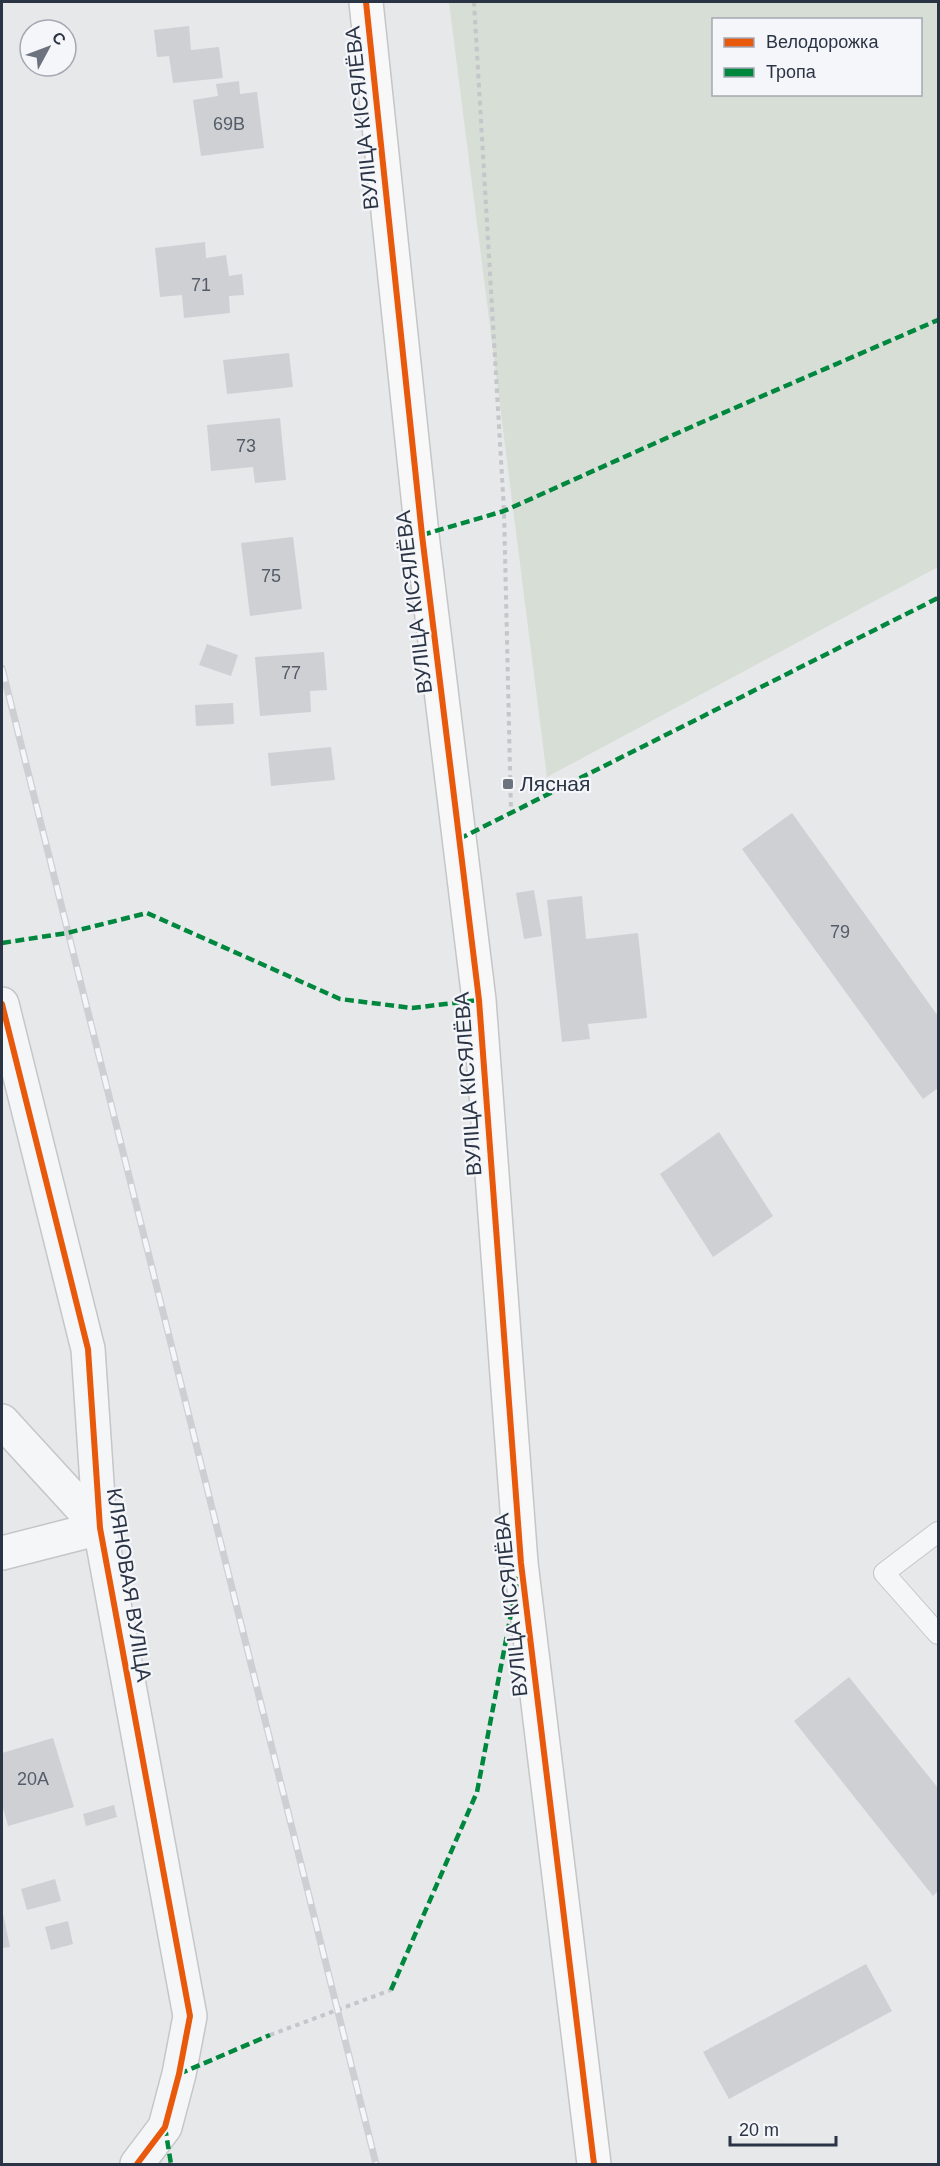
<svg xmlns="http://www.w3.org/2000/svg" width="940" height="2166" font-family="Helvetica,sans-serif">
<rect width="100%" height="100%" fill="#e6e8ea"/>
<path fill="#d6ded6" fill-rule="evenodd" d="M449,2H938V567L547,777ZM714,20H920V94H714Z"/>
<g fill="#ced0d3">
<polygon points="189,26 191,50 219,47 223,78 173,83 169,56 157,57 154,30"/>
<polygon points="239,81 240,94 257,92 264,148 201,156 193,100 218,96 216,84"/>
<polygon points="205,242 206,258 226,255 229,276 242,274 244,295 229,296 230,313 184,318 182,295 160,297 155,248"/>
<polygon points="289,353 293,387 227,394 223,360"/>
<polygon points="280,418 286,480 255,483 253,467 211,471 207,425"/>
<polygon points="293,537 302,609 250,616 241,543"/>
<polygon points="207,644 238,655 231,676 199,665"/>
<polygon points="324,652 327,690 310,691 311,712 260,716 255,657"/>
<polygon points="233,703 234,724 196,726 195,705"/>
<polygon points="331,747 335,780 271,786 268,753"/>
<polygon points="792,813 938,1016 938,1088 923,1099 742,849"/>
<polygon points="534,890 542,936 524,939 516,893"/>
<polygon points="582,896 586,939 638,933 647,1018 588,1024 590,1039 562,1042 547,900"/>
<polygon points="719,1132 773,1216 713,1257 660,1174"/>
<polygon points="849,1677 938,1788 938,1891 933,1896 794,1721"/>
<polygon points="53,1738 74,1807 8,1826 2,1804 2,1753"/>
<polygon points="114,1805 117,1817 86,1826 83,1814"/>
<polygon points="55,1879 61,1901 27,1910 21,1889"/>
<polygon points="2,1909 10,1947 2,1948"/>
<polygon points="68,1921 73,1944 51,1950 45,1927"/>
<polygon points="866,1964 892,2011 729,2099 703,2052"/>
</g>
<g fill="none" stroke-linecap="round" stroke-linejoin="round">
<g stroke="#c4c6c8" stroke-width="22">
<polyline id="lane" points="938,1532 884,1573 938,1634"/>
</g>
<g stroke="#c4c6c8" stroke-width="36">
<g id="street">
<polyline points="2,1004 88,1349 100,1528 190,2016 179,2074 165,2127 137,2164"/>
<polyline points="2,1421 100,1528"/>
<polyline points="2,1553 100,1528"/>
</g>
</g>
<g stroke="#c4c6c8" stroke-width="36">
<polyline id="secondary" points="366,2 422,535 479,1000 521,1563 594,2164"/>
</g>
<g stroke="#c5c6ca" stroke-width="4" stroke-dasharray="4.5 4.5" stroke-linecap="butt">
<polyline points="474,2 504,511 511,812"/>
<polyline points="270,2035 391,1990"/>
</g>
<use href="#lane" stroke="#f5f6f7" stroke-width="20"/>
<use href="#street" stroke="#f5f6f7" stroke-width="33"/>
<use href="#secondary" stroke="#f8f8f8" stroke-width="33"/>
<g stroke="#cecfd2" stroke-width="7">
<polyline id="rail" points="2,668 376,2164"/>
</g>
<use href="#rail" stroke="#f4f6f9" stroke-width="4.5" stroke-dasharray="14" stroke-linecap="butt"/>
<g stroke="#00873e" stroke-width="4.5" stroke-dasharray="9 4.5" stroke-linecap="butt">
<polyline points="422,535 504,511 700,423 938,320"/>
<polyline points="459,839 938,598"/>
<polyline points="2,943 67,933 147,913 340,999 412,1008 479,1000"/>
<polyline points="391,1990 477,1792 518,1577"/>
<polyline points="179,2074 270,2035"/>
<polyline points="165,2127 171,2164"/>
</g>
<g stroke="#f4f6f9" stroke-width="10">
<g id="cycleway">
<polyline points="366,2 422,535 479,1000 521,1563 594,2164"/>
<polyline points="2,1004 88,1349 100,1528 190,2016 179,2074 165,2127 137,2164"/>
</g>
</g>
<use href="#cycleway" stroke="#e8590c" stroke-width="6"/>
</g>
<rect fill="#6c737f" stroke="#f4f6f9" stroke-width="2" x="502" y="778" width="12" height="12" rx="3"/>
<g text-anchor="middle" stroke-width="4.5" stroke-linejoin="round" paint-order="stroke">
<g font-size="18" fill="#545c69">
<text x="229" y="130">69В</text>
<text x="201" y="291">71</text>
<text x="246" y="452">73</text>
<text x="271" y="582">75</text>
<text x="291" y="679">77</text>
<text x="840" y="938">79</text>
<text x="33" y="1785">20А</text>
</g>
<g font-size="21" fill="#2b3445" stroke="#f4f6f9">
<text transform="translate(362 118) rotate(-96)" y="7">ВУЛІЦА КІСЯЛЁВА</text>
<text transform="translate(414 602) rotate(-97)" y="7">ВУЛІЦА КІСЯЛЁВА</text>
<text transform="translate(468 1084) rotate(-94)" y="7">ВУЛІЦА КІСЯЛЁВА</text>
<text transform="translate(129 1585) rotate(81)" y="7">КЛЯНОВАЯ ВУЛІЦА</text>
<text transform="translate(511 1605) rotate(-96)" y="7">ВУЛІЦА КІСЯЛЁВА</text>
</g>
<g font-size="21" fill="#2b3445" stroke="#f4f6f9" text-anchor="start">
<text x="520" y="791">Лясная</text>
</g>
</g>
<rect width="940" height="2166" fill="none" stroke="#2b3445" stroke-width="6"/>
<rect x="712" y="18" width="210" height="78" fill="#f4f6f9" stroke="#a4a8b1" stroke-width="1.5"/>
<rect x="724" y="38" width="30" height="9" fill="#e8590c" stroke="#a4a8b1" stroke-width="1.5"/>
<text x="766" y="48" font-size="18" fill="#2b3445">Велодорожка</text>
<rect x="724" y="68" width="30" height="9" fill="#00873e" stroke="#a4a8b1" stroke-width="1.5"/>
<text x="766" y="78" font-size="18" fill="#2b3445">Тропа</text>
<g transform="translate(48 48) rotate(49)"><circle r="28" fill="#f4f6f9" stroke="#a4a8b1" stroke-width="1.5"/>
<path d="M0-4.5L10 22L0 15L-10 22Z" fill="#6c737f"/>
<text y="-9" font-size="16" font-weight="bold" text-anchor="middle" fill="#2b3445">С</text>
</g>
<path d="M730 2136v9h106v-9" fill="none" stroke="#2b3445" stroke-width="3"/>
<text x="739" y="2136" font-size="18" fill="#2b3445" stroke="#f4f6f9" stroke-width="4.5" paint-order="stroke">20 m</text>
</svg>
